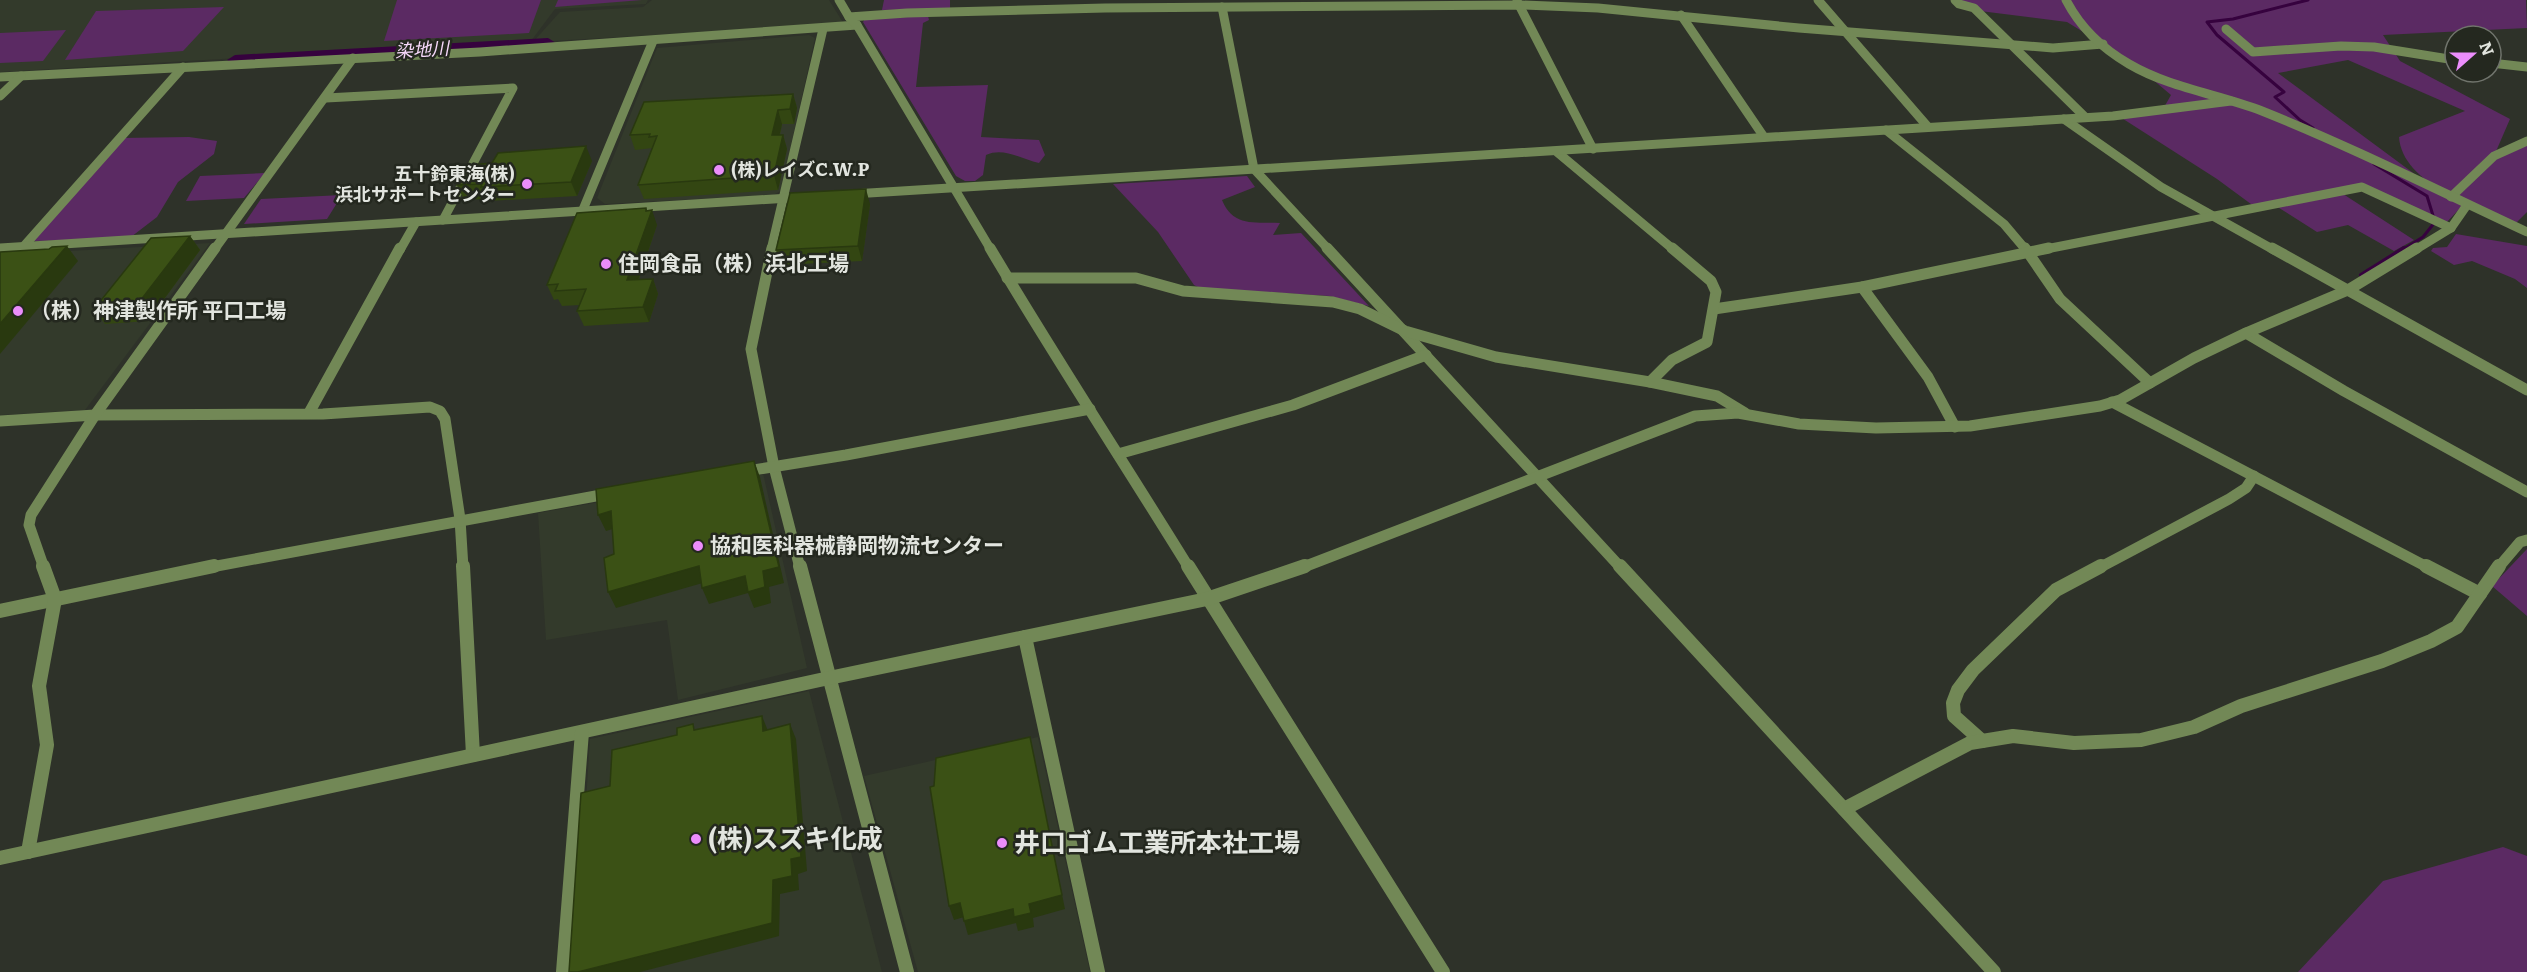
<svg xmlns="http://www.w3.org/2000/svg" width="2527" height="972" font-family="Literata,'Noto Sans JP',serif">
<rect width="100%" height="100%" fill="#2e3229"/>
<g fill="#333a2b">
<polygon points="0,0 648,0 646,4 555,9 531,41 0,72"/>
<polygon points="652,0 829,0 844,24 533,42 560,12 643,7"/>
<polygon points="809,35 815,38 781,191 773,195 605,204 597,198 657,48"/>
<polygon points="210,243 85,410 0,415 0,255"/>
<polygon points="763,473 807,668 678,700 667,620 546,640 538,513"/>
<polygon points="809,691 882,972 575,972 590,739"/>
<polygon points="1038,737 1090,972 918,972 864,776"/>
</g>
<g fill="#5b2a63">
<polygon points="397,0 541,0 529,33 384,41"/>
<polygon points="558,0 642,0 555,7"/>
<polygon points="884,0 950,0 950,9 882,10"/>
<path d="M1958,0H2526L2527,28L2383,35L2400,61L2510,119L2494,156L2527,144V212L2515,224C2478,208 2402,184 2399,137L2465,111L2348,60L2278,73L2443,195L2463,205L2445,224L2361,186L2255,207L2217,179L2117,115L2162,111L2171,95L2132,62L2067,22L1964,9Z"/>
<polygon points="224,7 183,51 65,60 96,11"/>
<path d="M928,16L929,20L923,23L916,87L988,85L981,137L1039,140L1045,155L1039,163C1021,159 1004,147 986,155L983,175L975,181H965L956,176L863,22L865,19Z"/>
<polygon points="66,30 43,61 0,63 0,33"/>
<polygon points="189,137 217,141 214,154 178,182 157,217 127,240 28,241 120,138"/>
<polygon points="265,173 244,198 186,201 200,176"/>
<path d="M1247,176L1255,187L1222,200C1233,227 1254,222 1280,223L1273,235L1301,233L1369,306L1329,296L1200,288L1194,285L1158,232L1113,184Z"/>
<polygon points="2340,192 2414,240 2394,251 2348,225 2317,232 2276,206"/>
<polygon points="342,195 327,219 244,224 261,199"/>
<polygon points="2456,234 2527,246 2527,288 2515,279 2472,261 2454,265 2431,251 2433,248 2447,247"/>
<polygon points="2527,549 2527,616 2492,586"/>
<polygon points="2503,847 2527,856 2527,972 2298,972 2383,881"/>
</g>
<g fill="none" stroke-linecap="round" stroke-linejoin="round">
<g stroke="#36023e" stroke-width="3">
<polyline points="2308,0 2233,19 2207,22 2217,35 2284,92 2275,97 2300,120 2313,128"/>
<polyline points="2374,164 2427,196 2435,222 2423,237 2402,250"/>
</g>
<polyline stroke="#36023e" stroke-width="4" points="2361,275 2404,248"/>
<polygon fill="#36023e" fill-rule="evenodd" points="548,38 556,43 554,46 235,65 227,60 235,55"/>
<g stroke="#728856" stroke-width="9">
<polyline points="839,0 849,17"/>
<polyline points="1818,0 1928,127"/>
<polyline points="1955,0 1959,4 1974,8 2085,117"/>
<polyline points="1517,1 1593,149"/>
<polyline points="1222,7 1254,169 1329,250"/>
<polyline points="1681,15 1764,137"/>
<polyline points="2226,29 2253,52 2341,46 2374,47 2455,60"/>
<polyline points="2491,63 2527,67"/>
<polyline points="0,77 480,52 857,25"/>
<polyline points="0,96 21,76"/>
<polyline points="326,98 513,88 443,220"/>
<polyline points="2064,119 2161,187 2274,250"/>
<polyline points="1886,130 2004,224 2026,250"/>
<polyline points="1557,152 1674,250"/>
<polyline points="2451,197 2494,156 2527,141"/>
<polyline points="582,212 653,41"/>
<polyline points="24,246 183,67"/>
<polyline points="214,250 353,58"/>
<polyline points="400,250 416,222"/>
<polyline points="771,250 823,29"/>
<polyline points="991,250 857,25 849,17 907,13 1105,8 1521,5 1598,8 1799,28 2053,48 2103,44"/>
<polyline points="2041,250 2362,187 2451,228"/>
<polyline points="2415,250 2451,228 2467,205"/>
</g>
<g stroke="#728856" stroke-width="11">
<polyline points="772,248 751,349 774,467 800,568"/>
<path d="M990,248C1054,356 1123,461 1189,568"/>
<polyline points="1327,248 1621,568"/>
<polyline points="2025,248 2060,299 2150,383"/>
<polyline points="2272,248 2527,390"/>
<polyline points="1007,278 1136,278 1183,291 1333,302 1360,309 1405,331 1496,357 1650,382 1717,396 1745,413"/>
<polyline points="1862,287 1928,377 1955,427"/>
<polyline points="1714,309 1862,287 2049,248"/>
<polyline points="2246,333 2344,391 2527,492"/>
<polyline points="1650,382 1672,360 1707,342 1716,292 1711,281 1672,248"/>
<polyline points="2112,402 2429,568"/>
<polyline points="309,413 400,248"/>
<polyline points="0,421 95,415 323,414 430,407 440,411 445,419 460,519 463,568"/>
<polyline points="1118,454 1293,405 1426,355"/>
<polyline points="741,472 846,455 1090,409"/>
<polyline points="44,568 29,525 31,515 95,415 215,248"/>
<polyline points="206,568 612,493"/>
<polyline points="1301,568 1695,416 1738,413 1799,424 1876,428 1970,426 2100,406 2120,400 2194,358 2246,333 2348,290 2417,248"/>
<polyline points="2099,568 2229,499 2246,488 2254,476"/>
<polyline points="2498,568 2520,542 2527,540"/>
</g>
<g stroke="#728856" stroke-width="14">
<polyline points="463,566 473,755"/>
<polyline points="800,566 907,972"/>
<polyline points="1188,566 1443,972"/>
<polyline points="1620,566 1994,972"/>
<polyline points="2426,566 2480,594"/>
<polyline points="0,611 214,566"/>
<polyline points="1025,637 1098,972"/>
<polyline points="1982,741 1954,716 1953,703 1958,690 1973,670 2056,590 2101,566"/>
<polyline points="1844,809 1970,743 2013,736 2074,743 2141,740 2194,727 2241,706 2382,661 2431,641 2457,627 2499,566"/>
<polyline points="28,852 47,745 39,686 55,599 43,566"/>
<polyline points="0,858 829,678 1207,599 1305,566"/>
<polyline points="563,972 582,732"/>
</g>
<g stroke="#728856" stroke-width="9">
<path d="M2066,0C2080,27 2103,49 2129,64C2170,88 2218,94 2262,111C2352,147 2439,191 2527,232"/>
<polyline points="853,194 2113,116 2231,101"/>
<polyline points="0,248 805,197"/>
</g>
</g>
<g fill="#334612">
<polygon points="793,94 797,108 794,124 782,124 780,135 783,135 787,149 778,190 644,199 638,185 652,148 635,150 630,135"/>
<polygon points="592,161 577,196 488,201 486,199 464,200 457,185"/>
<polygon points="870,204 862,261 780,265 776,250"/>
<polygon points="647,211 657,225 639,279 653,279 658,294 649,322 584,326 577,311 580,305 562,306 558,299 554,300 547,285"/>
<polygon points="190,236 200,250 148,321 105,324 94,309"/>
</g>
<g fill="#29390f">
<polygon points="793,94 797,108 794,124 790,109"/>
<polygon points="778,110 782,124 776,150 772,135"/>
<polygon points="783,135 787,149 778,190 774,175"/>
<polygon points="586,146 592,161 577,196 571,182"/>
<polygon points="866,189 870,204 862,261 858,246"/>
<polygon points="646,208 650,217 652,210 657,225 633,295 627,280"/>
<polygon points="190,236 200,250 148,321 137,305"/>
<polygon points="67,246 78,261 0,354 0,324"/>
<polygon points="653,279 658,294 649,322 643,307"/>
<polygon points="754,461 760,477 784,583 769,587 771,603 754,608 748,593 709,604 702,588 763,571"/>
<polygon points="611,511 619,527 606,531 598,515"/>
<polygon points="699,566 706,582 616,608 608,592"/>
<polygon points="762,716 768,731 763,731"/>
<polygon points="790,724 796,739 807,871 798,874 799,890 780,894 779,936 640,972 578,972 773,880 791,859"/>
<polygon points="1030,737 1065,909 1033,918 1034,927 1018,931 1016,923 968,935 964,921 1029,904"/>
<polygon points="960,903 964,917 954,920 949,906"/>
</g>
<g fill="#3b5115" stroke="#29390f" stroke-width="1.5">
<polygon points="793,94 790,109 778,110 772,135 783,135 774,175 638,185 657,136 649,137 650,134 630,135 644,102"/>
<polygon points="586,146 571,182 481,187 482,184 457,185 469,165 492,163 498,153"/>
<polygon points="866,189 858,246 776,250 790,193"/>
<polygon points="646,208 646,211 652,210 627,280 653,279 643,307 577,311 586,289 555,291 558,284 547,285 577,213"/>
<polygon points="190,236 137,305 94,309 151,238"/>
<polygon points="67,246 0,324 0,252 49,249 52,247"/>
<polygon points="754,461 779,567 763,571 765,587 748,592 745,576 702,588 699,566 608,592 604,558 614,554 611,511 598,515 596,489"/>
<polygon points="762,716 763,731 790,724 801,857 791,859 792,876 773,880 772,923 578,972 569,972 581,793 610,786 612,750 677,735 677,728 693,724 694,730"/>
<polygon points="1030,737 1062,895 1029,904 1031,913 1014,917 1013,909 964,921 960,903 949,906 930,787 934,786 936,758"/>
</g>
<g fill="#eb8dfb" stroke="#24281f" stroke-width="2">
<circle cx="719" cy="170" r="6"/>
<circle cx="527" cy="184" r="6"/>
<circle cx="606" cy="264" r="6"/>
<circle cx="18" cy="311" r="6"/>
<circle cx="698" cy="546" r="6"/>
<circle cx="696" cy="839" r="6"/>
<circle cx="1002" cy="843" r="6"/>
</g>
<g text-anchor="middle" stroke-width="5" stroke-linejoin="round" paint-order="stroke">
<g font-size="18" font-style="italic" fill="#f7d9fb" stroke="#24281f">
<text transform="translate(422 50) rotate(-3)" y="6">染地川</text>
</g>
<g font-size="18" font-weight="bold" fill="#e2e5df" stroke="#24281f" text-anchor="start">
<text x="731" y="176">(株)レイズC.W.P</text>
<text x="515" y="180" text-anchor="end">五十鈴東海(株)<tspan x="515" dy="21">浜北サポートセンター</tspan></text>
</g>
<g font-size="21" font-weight="bold" fill="#e2e5df" stroke="#24281f" text-anchor="start">
<text x="618" y="271">住岡食品（株）浜北工場</text>
<text x="30" y="318">（株）神津製作所 平口工場</text>
<text x="710" y="553">協和医科器械静岡物流センター</text>
</g>
<g font-size="26" font-weight="bold" fill="#e2e5df" stroke="#24281f" text-anchor="start">
<text x="708" y="848">(株)スズキ化成</text>
<text x="1014" y="852">井口ゴム工業所本社工場</text>
</g>
</g>
<g transform="translate(2473 54) rotate(69)"><circle r="28" fill="#24281f" stroke="#70746c" stroke-width="1.5"/>
<path d="M0-4.5L10 22L0 15L-10 22Z" fill="#eb8dfb"/>
<text y="-9" font-size="16" font-weight="bold" text-anchor="middle" fill="#e2e5df">N</text>
</g>
</svg>
